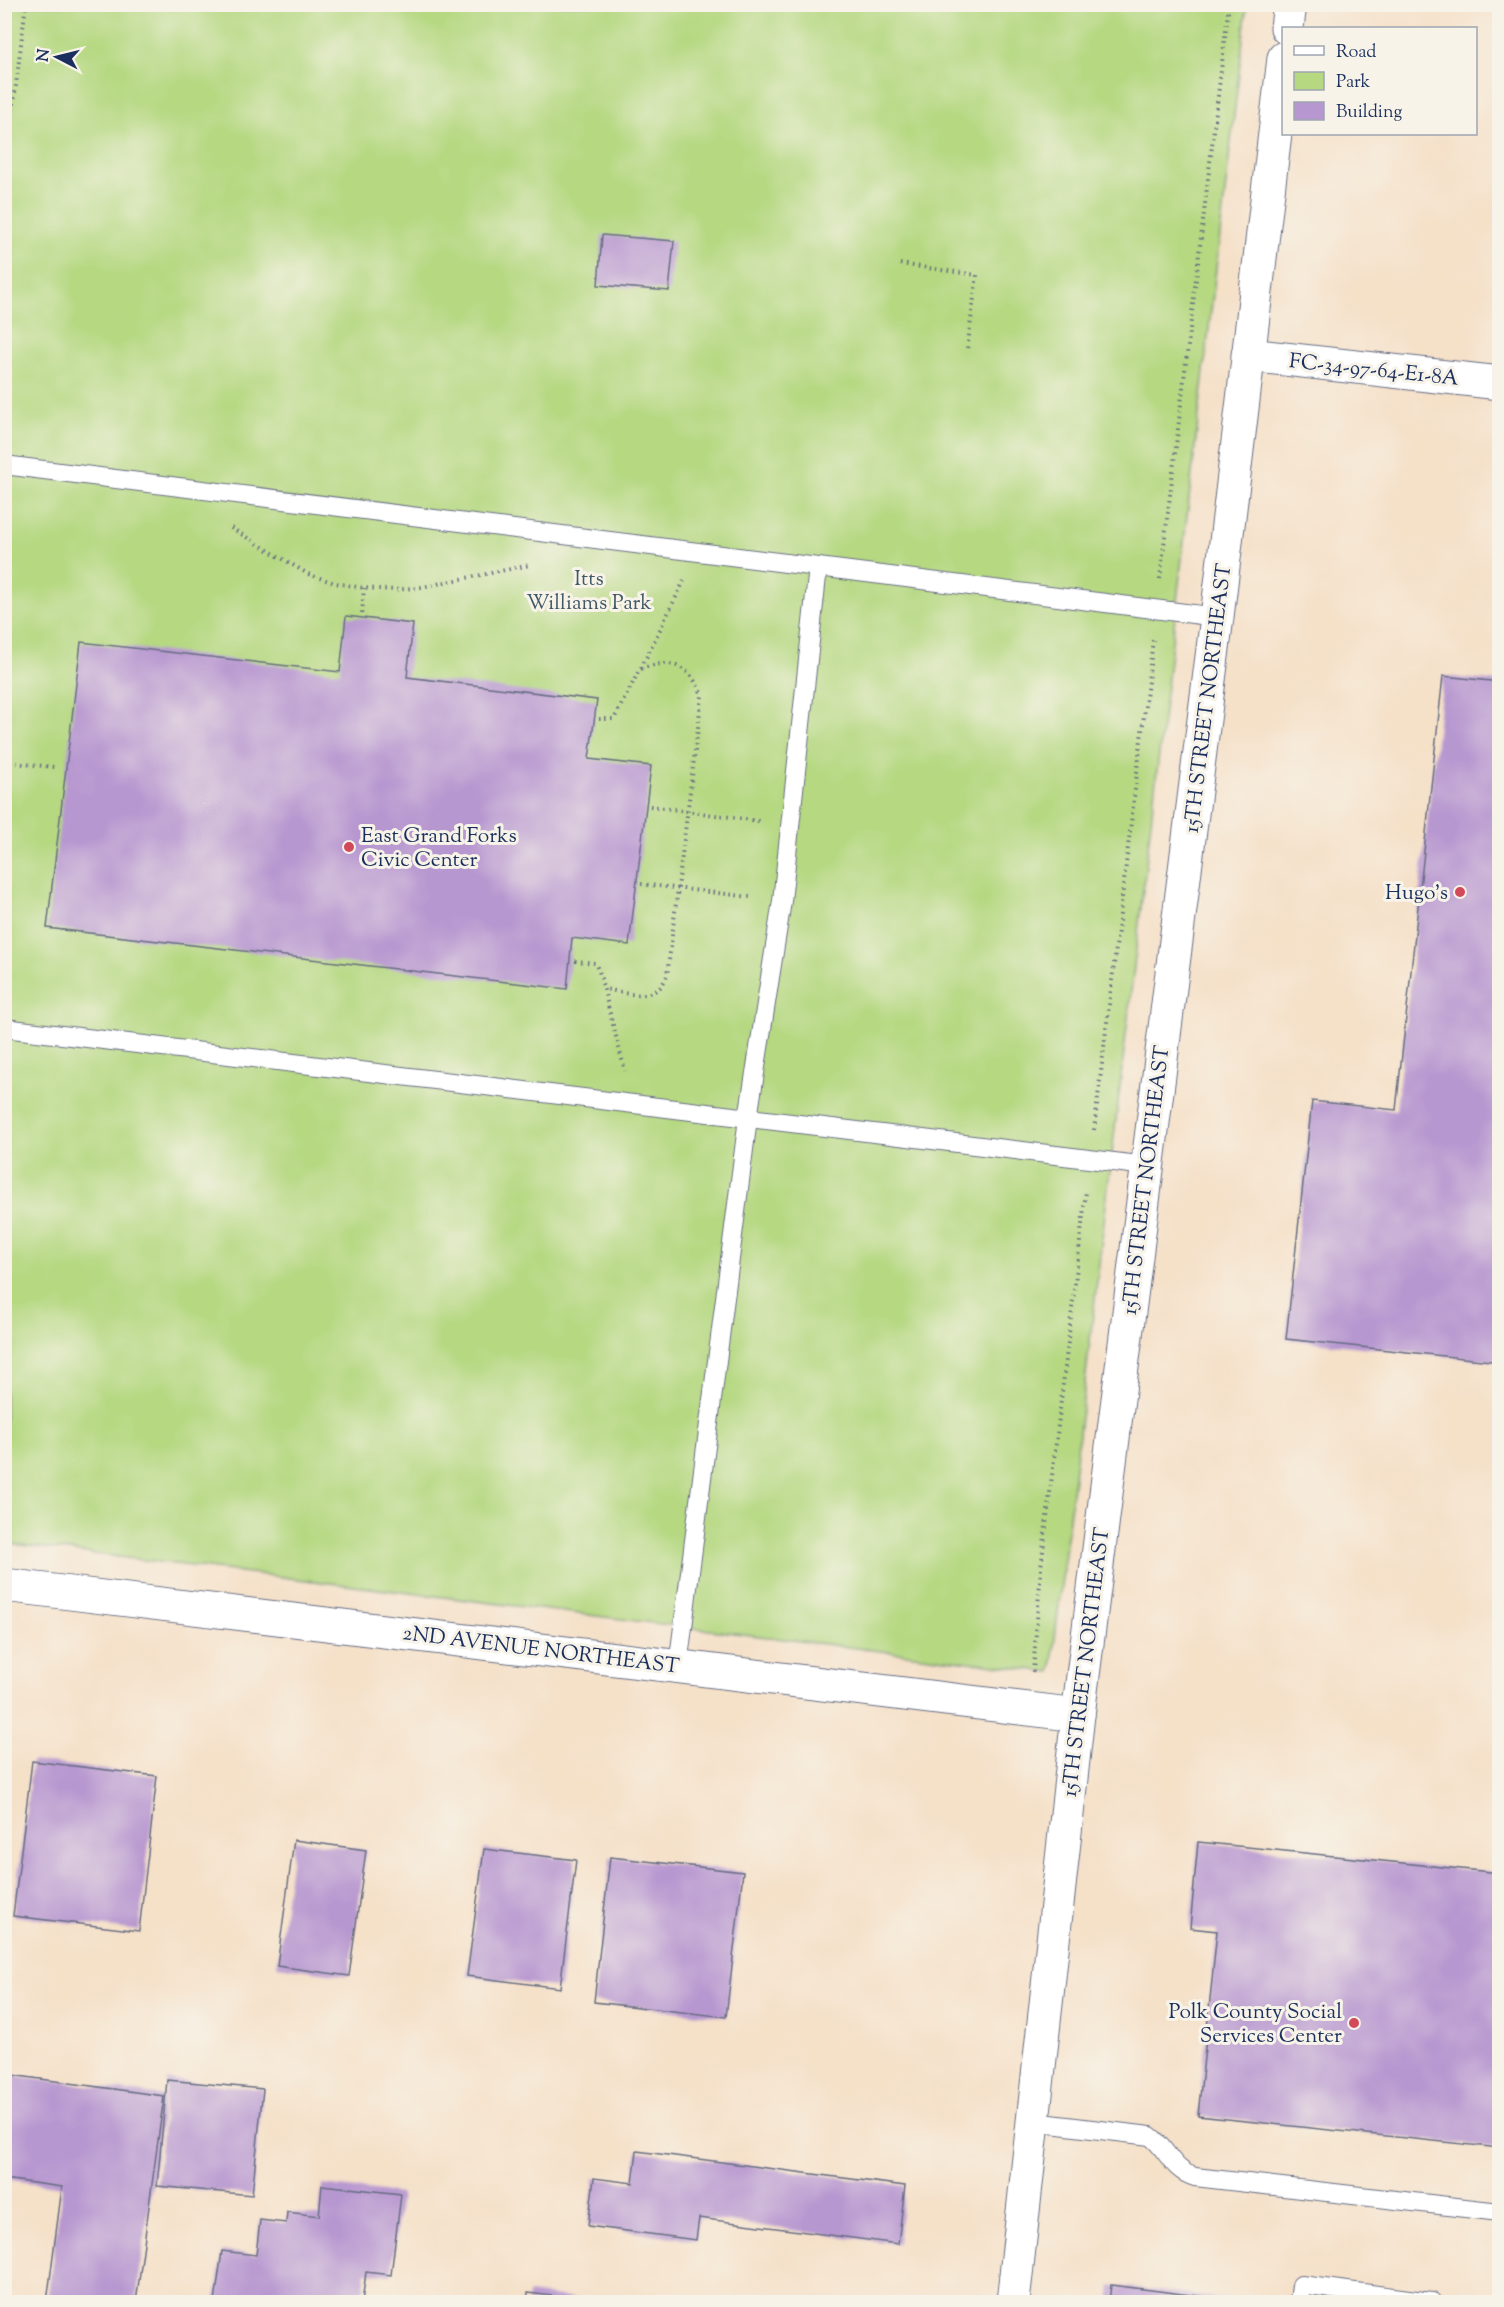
<svg xmlns="http://www.w3.org/2000/svg" width="1504" height="2307" font-family="'Sorts Mill Goudy',serif">
<rect width="100%" height="100%" fill="#f7f3e8"/>
<filter id="ink" filterUnits="userSpaceOnUse"><feTurbulence type="fractalNoise" baseFrequency=".0167" numOctaves="2"/><feDisplacementMap in="SourceGraphic" scale="12" xChannelSelector="R" yChannelSelector="G"/><feConvolveMatrix kernelMatrix="1 2 1 2 8 2 1 2 1" color-interpolation-filters="sRGB"/></filter>
<filter id="wash" filterUnits="userSpaceOnUse"><feTurbulence type="fractalNoise" baseFrequency=".008" numOctaves="4" result="noise"/><feDisplacementMap in="SourceGraphic" scale="24" xChannelSelector="R" yChannelSelector="G"/><feGaussianBlur stdDeviation="1.35" result="paint"/><feColorMatrix in="noise" values="0 0 0 0 0 0 0 0 0 0 0 0 0 0 0 0 0 1.4 0 .05"/><feComposite in="paint" operator="in"/></filter>
<g filter="url(#wash)">
<rect width="100%" height="100%" fill="#f5e0c8"/>
<polygon fill="#b5d881" stroke="#688470" stroke-width="1.5" points="5,5 1247,5 1051,1672 5,1543"/>
<g id="blocks">
<g fill="#b797d0">
<polygon points="602,235 674,241 669,291 598,285"/>
<polygon points="346,616 413,624 407,677 597,700 589,759 651,766 629,945 572,938 567,989 47,928 81,642 340,672"/>
<polygon points="1443,676 1500,682 1500,1362 1286,1339 1312,1101 1396,1110"/>
<polygon points="32,1761 157,1776 139,1931 13,1916"/>
<polygon points="294,1840 366,1850 349,1976 277,1966"/>
<polygon points="1198,1842 1500,1873 1500,2148 1198,2116 1217,1931 1190,1928"/>
<polygon points="484,1849 576,1860 560,1988 467,1976"/>
<polygon points="610,1857 743,1872 726,2017 594,2002"/>
<polygon points="4,2074 164,2096 136,2302 47,2302 62,2187 4,2179"/>
<polygon points="167,2080 263,2089 252,2195 157,2186"/>
<polygon points="637,2151 905,2186 898,2244 699,2218 696,2240 588,2226 594,2178 633,2183"/>
<polygon points="322,2185 401,2194 391,2275 366,2272 362,2302 215,2302 222,2251 256,2255 260,2220 286,2223 287,2212 319,2216"/>
<polygon points="1111,2285 1231,2300 1230,2302 1109,2302"/>
<polygon points="528,2293 593,2301 593,2302 527,2302"/>
</g>
</g>
</g>
<g filter="url(#ink)">
<use href="#blocks" fill-opacity="0" stroke="#676d83" stroke-width="1.5"/>
<g fill="none" stroke-linecap="round" stroke-linejoin="round">
<g stroke="#676d83" stroke-width="20">
<g id="service">
<polyline points="4,465 1217,617"/>
<polyline points="4,1028 1147,1166"/>
<polyline points="678,1666 748,1118 782,901 818,567"/>
<path d="M1034,2122L1150,2136C1168,2149 1172,2171 1195,2177L1500,2212"/>
<polyline points="1299,2302 1301,2285 1432,2302"/>
</g>
</g>
<g stroke="#676d83" stroke-width="35">
<g id="minor">
<polyline points="1287,28 1290,4"/>
<polyline points="1248,355 1500,383"/>
<polyline points="4,1585 1078,1715"/>
<polyline points="1013,2302 1078,1715 1217,617 1284,58"/>
</g>
</g>
<g stroke="#676d83" stroke-width="4" stroke-dasharray="1.5 4.5" stroke-linecap="butt">
<polyline points="4,182 26,4"/>
<polyline points="900,264 977,275 967,350"/>
<polyline points="231,528 308,574 335,583 364,588 395,590 422,587 530,565"/>
<polyline points="1160,579 1229,4"/>
<polyline points="362,613 364,588"/>
<polyline points="641,668 684,581"/>
<path d="M599,719H614L640,669C671,658 689,664 702,695L667,976C665,980 662,986 659,988C644,1000 621,992 605,989"/>
<polyline points="4,762 54,767"/>
<polyline points="650,806 759,821"/>
<polyline points="641,884 751,897"/>
<polyline points="575,961 595,963 599,971 625,1071"/>
<polyline points="1094,1130 1153,640"/>
<polyline points="1033,1672 1041,1568 1086,1191"/>
</g>
<use href="#service" stroke="#fff" stroke-width="18"/>
<use href="#minor" stroke="#fff" stroke-width="33"/>
</g>
</g>
<g fill="#d1495b" stroke="#f7f3e8" stroke-width="2">
<circle cx="349" cy="847" r="6"/>
<circle cx="1460" cy="892" r="6"/>
<circle cx="1354" cy="2023" r="6"/>
</g>
<g text-anchor="middle" stroke-width="6" stroke-linejoin="round" paint-order="stroke">
<g font-size="21" fill="#1b2f5e" stroke="#f7f3e8">
<text transform="translate(1374 369) rotate(6)" y="7">FC-34-97-64-E1-8A</text>
<text transform="translate(1207 698) rotate(-83)" y="7">15TH STREET NORTHEAST</text>
<text transform="translate(1145 1180) rotate(-83)" y="7">15TH STREET NORTHEAST</text>
<text transform="translate(541 1649) rotate(7)" y="7">2ND AVENUE NORTHEAST</text>
<text transform="translate(1085 1662) rotate(-83)" y="7">15TH STREET NORTHEAST</text>
</g>
<g font-size="21" fill="#425967" stroke="#f7f3e8">
<text x="589" y="585">Itts<tspan x="589" dy="24">Williams Park</tspan></text>
</g>
<g font-size="21" fill="#1b2f5e" stroke="#f7f3e8" text-anchor="end">
<text x="361" y="842" text-anchor="start">East Grand Forks<tspan x="361" dy="24">Civic Center</tspan></text>
<text x="1448" y="899">Hugo's</text>
<text x="1342" y="2018">Polk County Social<tspan x="1342" dy="24">Services Center</tspan></text>
</g>
</g>
<rect width="1504" height="2307" fill="none" stroke="#f7f3e8" stroke-width="24"/>
<rect x="1282" y="27" width="195" height="108" fill="#f7f3e8" stroke="#9fa5b1" stroke-width="1.5"/>
<rect x="1294" y="46" width="30" height="9" fill="#ffffff" stroke="#9fa5b1" stroke-width="1.5"/>
<text x="1336" y="57" font-size="18" fill="#1b2f5e">Road</text>
<rect x="1294" y="72" width="30" height="18" fill="#b5d881" stroke="#9fa5b1" stroke-width="1.5"/>
<text x="1336" y="87" font-size="18" fill="#1b2f5e">Park</text>
<rect x="1294" y="102" width="30" height="18" fill="#b797d0" stroke="#9fa5b1" stroke-width="1.5"/>
<text x="1336" y="117" font-size="18" fill="#1b2f5e">Building</text>
<g transform="translate(57 57) rotate(277)" stroke="#f7f3e8" stroke-width="4.5" paint-order="stroke">
<path d="M0-4.5L10 22L0 15L-10 22Z" fill="#1b2f5e"/>
<text y="-9" font-size="16" font-weight="bold" text-anchor="middle" fill="#1b2f5e">N</text>
</g>
</svg>
